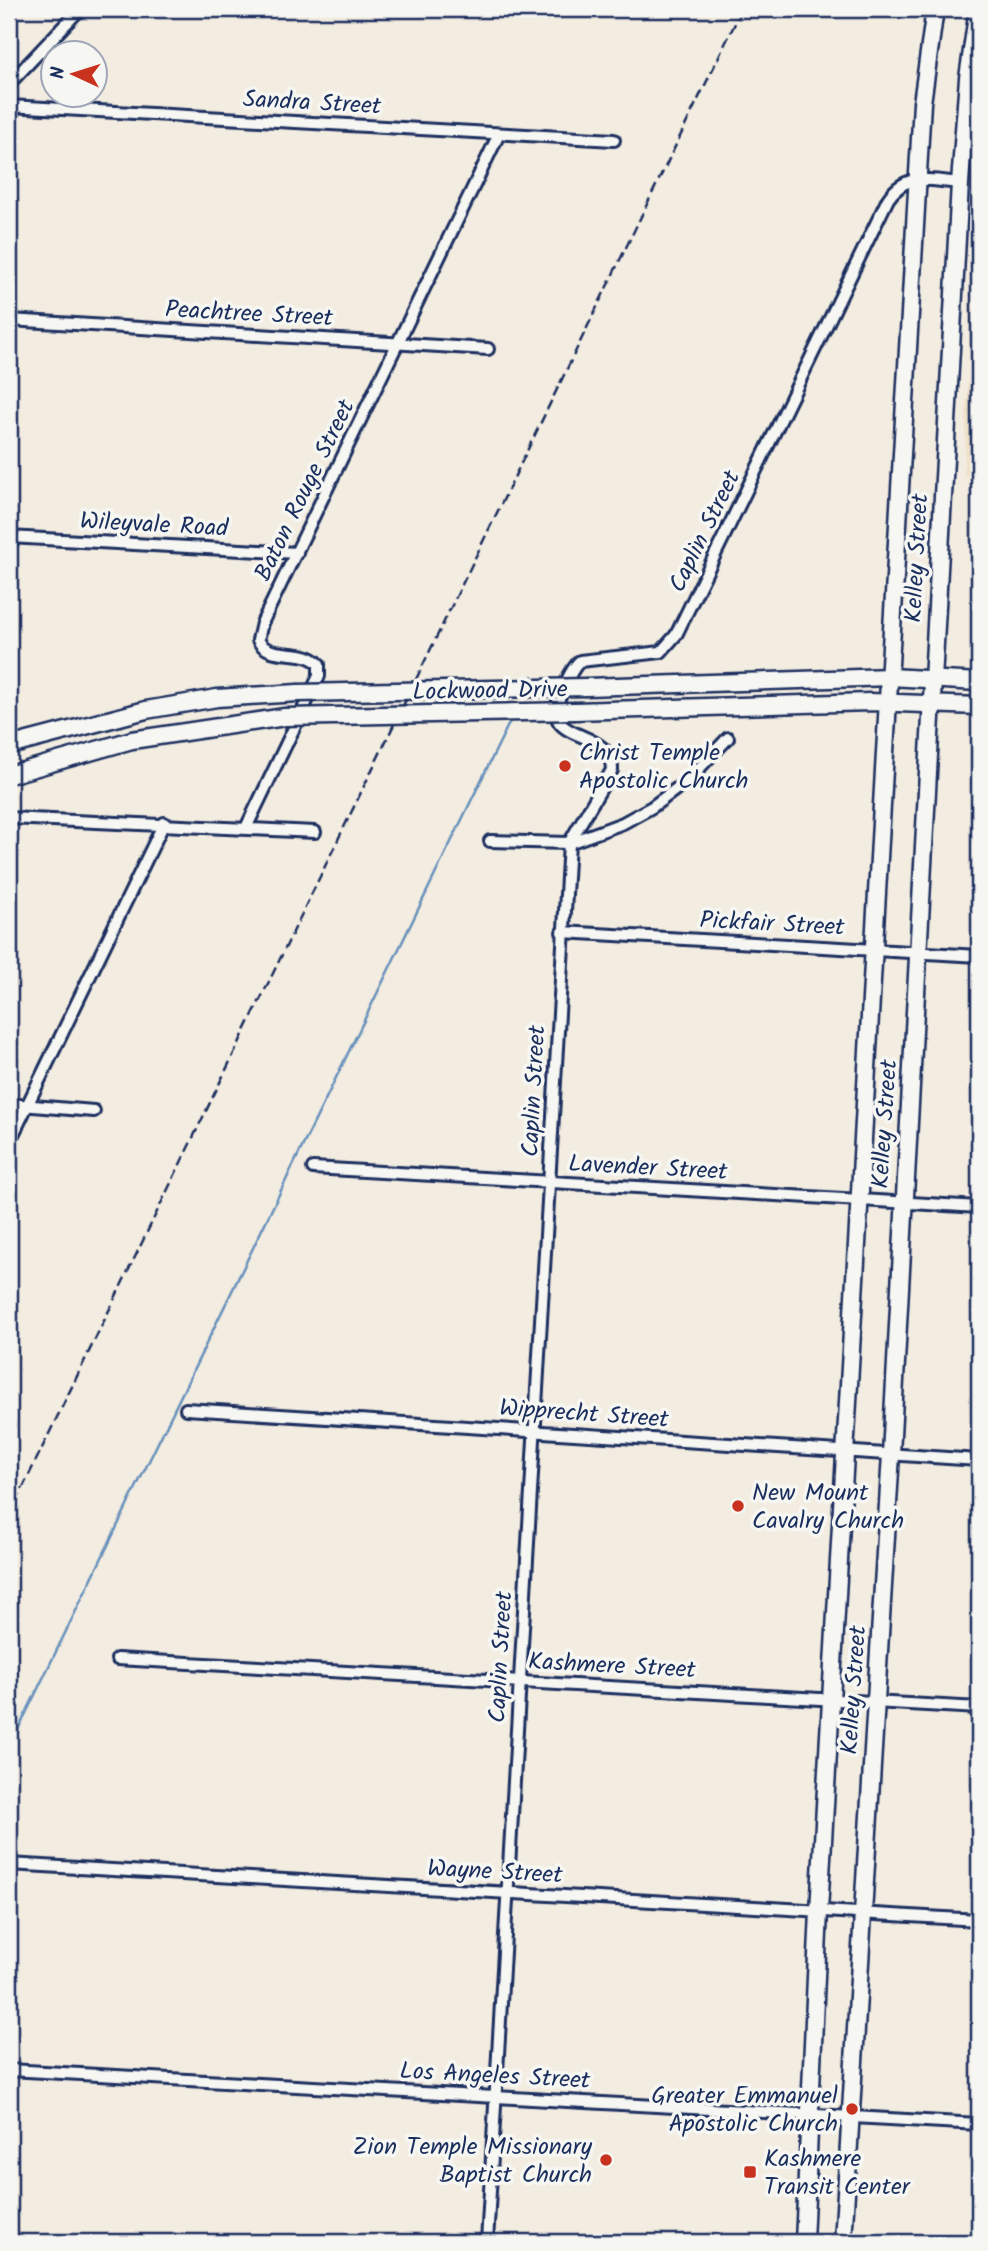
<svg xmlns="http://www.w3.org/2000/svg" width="988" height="2251" font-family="Kalam,sans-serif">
<rect width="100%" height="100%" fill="#f3ece0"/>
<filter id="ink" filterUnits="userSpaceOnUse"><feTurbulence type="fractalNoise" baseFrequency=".0143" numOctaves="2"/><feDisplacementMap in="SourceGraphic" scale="14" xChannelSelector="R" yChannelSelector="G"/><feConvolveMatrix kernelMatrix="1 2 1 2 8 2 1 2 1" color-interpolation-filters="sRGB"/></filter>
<g filter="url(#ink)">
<polygon fill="#efe1ca" points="979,100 979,475 964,475"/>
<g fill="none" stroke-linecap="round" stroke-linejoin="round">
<g stroke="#6790bb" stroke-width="2.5">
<polyline points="529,683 533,676"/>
<polyline points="9,1748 512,717"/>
</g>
<g stroke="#1b2f5e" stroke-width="16">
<g id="minor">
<polyline points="9,84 80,9"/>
<polyline points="9,106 614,140"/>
<polyline points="9,320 488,349"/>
<polyline points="9,537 297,553"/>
<polyline points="9,818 315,832"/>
<path d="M246,828L319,676V664C302,646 270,662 258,640L262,623L499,134"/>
<polyline points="490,841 569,843 623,823 652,807 687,781 728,738"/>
<polyline points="562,932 979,956"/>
<polyline points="9,1104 94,1111"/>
<polyline points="9,1143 164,823"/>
<polyline points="313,1168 979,1207"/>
<polyline points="186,1409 979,1460"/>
<polyline points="117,1659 979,1708"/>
<polyline points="9,1864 979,1920"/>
<polyline points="9,2070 979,2124"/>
<path d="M487,2242L569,843L612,770C612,725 536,745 561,694C566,683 571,669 580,661L661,652L676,635L888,199C907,171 930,181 960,183"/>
</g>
</g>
<g stroke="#1b2f5e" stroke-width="21">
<g id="secondary">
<polyline points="586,687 890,677 979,682"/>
<polyline points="575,711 870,702 979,706"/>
<polyline points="9,746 146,710 217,698 298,693"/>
<polyline points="9,775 132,740 285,717"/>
<polyline points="804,2242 819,1911 922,103 935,9"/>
<polyline points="843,2242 891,1454 960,183 968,78 978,9"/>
</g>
</g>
<use href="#minor" stroke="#f6f6f2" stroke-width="10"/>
<use href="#secondary" stroke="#f6f6f2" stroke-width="16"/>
<polyline stroke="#1b2f5e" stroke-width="2.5" stroke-dasharray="10 5" stroke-linecap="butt" points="9,1516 742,9"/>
<g stroke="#1b2f5e" stroke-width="21" stroke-linecap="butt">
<g id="secondary-bridge">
<polyline points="298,693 586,687"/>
<polyline points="285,717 575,711"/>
</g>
</g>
<use href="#secondary-bridge" stroke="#f6f6f2" stroke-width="16"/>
</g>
</g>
<g fill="#c8321e" stroke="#f6f6f2" stroke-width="2.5">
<circle cx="565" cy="766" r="7"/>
<circle cx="738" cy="1506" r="7"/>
<circle cx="852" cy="2109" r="7"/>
<circle cx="606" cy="2160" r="7"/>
<rect x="743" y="2165" width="14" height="14" rx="3.5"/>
</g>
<g text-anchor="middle" stroke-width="7" stroke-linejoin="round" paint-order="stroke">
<g font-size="24" fill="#1b2f5e" stroke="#f6f6f2">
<text transform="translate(312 102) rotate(3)" y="8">Sandra Street</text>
<text transform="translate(249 313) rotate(3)" y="8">Peachtree Street</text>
<text transform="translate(304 490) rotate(-64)" y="8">Baton Rouge Street</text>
<text transform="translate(154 524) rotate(3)" y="8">Wileyvale Road</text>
<text transform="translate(704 531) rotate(-64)" y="8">Caplin Street</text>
<text transform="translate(916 558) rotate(-87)" y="8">Kelley Street</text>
<text transform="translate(490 690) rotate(-1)" y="8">Lockwood Drive</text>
<text transform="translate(772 923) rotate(3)" y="8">Pickfair Street</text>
<text transform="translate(533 1091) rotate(-87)" y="8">Caplin Street</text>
<text transform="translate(884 1124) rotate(-86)" y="8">Kelley Street</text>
<text transform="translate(648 1167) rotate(3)" y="8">Lavender Street</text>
<text transform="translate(584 1413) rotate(4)" y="8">Wipprecht Street</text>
<text transform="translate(500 1657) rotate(-87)" y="8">Caplin Street</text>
<text transform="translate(612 1665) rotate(3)" y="8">Kashmere Street</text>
<text transform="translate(853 1690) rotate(-86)" y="8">Kelley Street</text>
<text transform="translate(495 1871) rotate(3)" y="8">Wayne Street</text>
<text transform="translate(495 2075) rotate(3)" y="8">Los Angeles Street</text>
</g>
<g font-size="24" fill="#1b2f5e" stroke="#f6f6f2" text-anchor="start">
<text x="579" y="760">Christ Temple<tspan x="579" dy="28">Apostolic Church</tspan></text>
<text x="752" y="1500">New Mount<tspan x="752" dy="28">Cavalry Church</tspan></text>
<text x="838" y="2103" text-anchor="end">Greater Emmanuel<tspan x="838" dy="28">Apostolic Church</tspan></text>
<text x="592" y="2154" text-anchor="end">Zion Temple Missionary<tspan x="592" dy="28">Baptist Church</tspan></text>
<text x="764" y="2166">Kashmere<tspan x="764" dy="28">Transit Center</tspan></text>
</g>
</g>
<rect width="988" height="2251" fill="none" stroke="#f6f6f2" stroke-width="35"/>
<rect x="18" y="18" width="953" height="2216" fill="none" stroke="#1b2f5e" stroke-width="2.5" filter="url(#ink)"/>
<g transform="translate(74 74) rotate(274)"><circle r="33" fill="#f6f6f2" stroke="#9ea6b7" stroke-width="2"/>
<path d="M0-5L12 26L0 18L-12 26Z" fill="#c8321e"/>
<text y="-10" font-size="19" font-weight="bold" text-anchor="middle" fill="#1b2f5e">N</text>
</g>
</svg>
